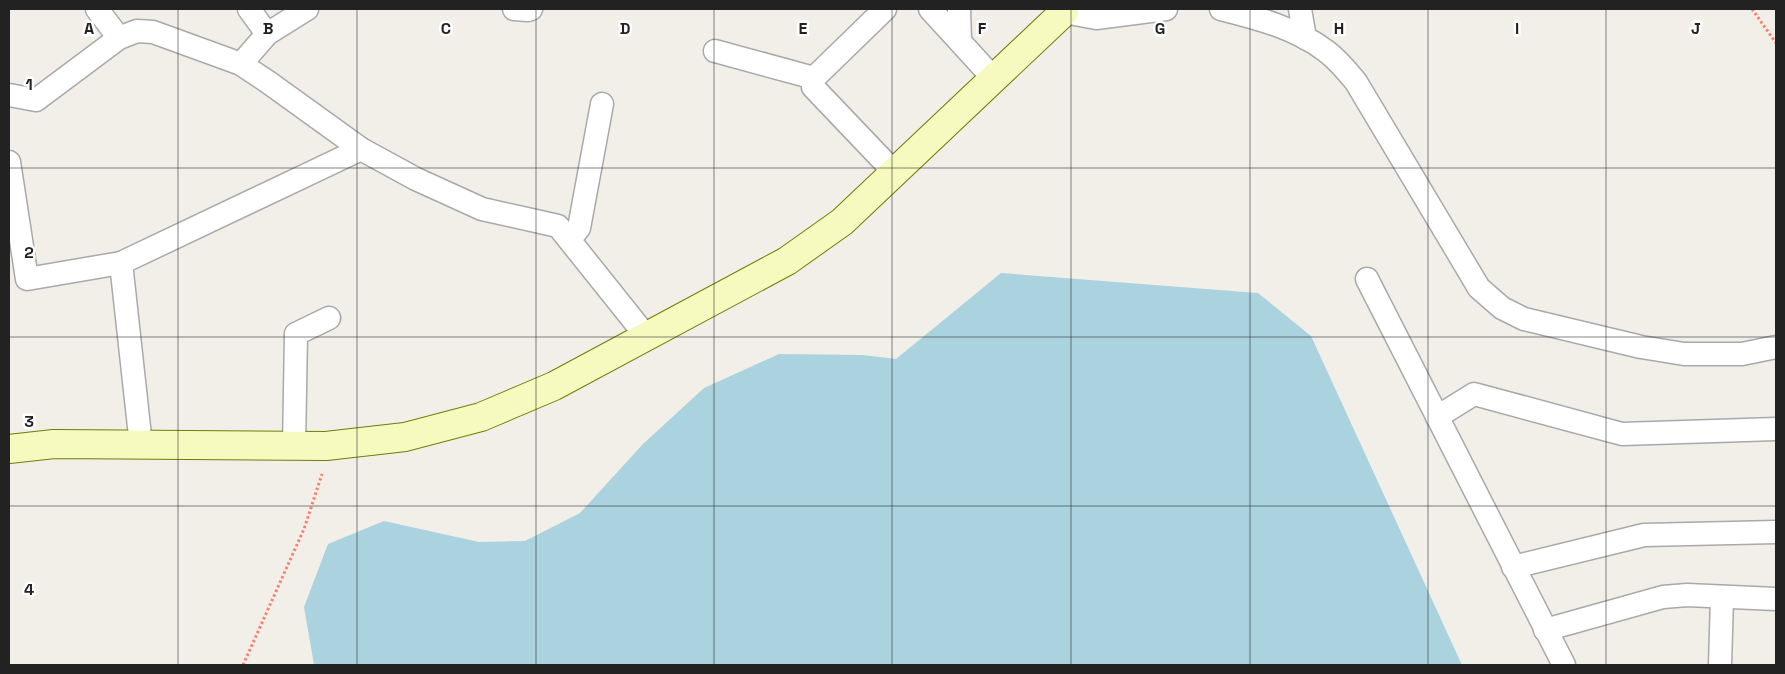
<svg xmlns="http://www.w3.org/2000/svg" width="1785" height="674" font-family="'Space Grotesk',sans-serif">
<rect width="100%" height="100%" fill="#f2efe9"/>
<polygon fill="#aad3df" points="1001,273 1258,293 1311,336 1462,665 314,665 304,607 328,544 384,521 479,542 525,541 580,513 643,444 704,388 779,354 862,355 896,359"/>
<g fill="none" stroke-linecap="round" stroke-linejoin="round">
<g stroke="#a9a9a9" stroke-width="25">
<g id="street">
<polyline points="97,9 119,38"/>
<polyline points="249,9 267,34"/>
<polyline points="514,9 528,10 531,9"/>
<polyline points="885,9 814,78 813,87 895,173"/>
<polyline points="930,9 994,79"/>
<polyline points="959,9 960,41"/>
<path d="M1221,9C1257,18 1296,28 1326,51C1338,60 1347,71 1356,82L1479,288L1502,308L1524,319L1641,347L1684,354H1742L1776,347"/>
<polyline points="1300,9 1305,38"/>
<polyline points="1064,12 1096,18 1166,9"/>
<polyline points="715,51 814,78"/>
<polyline points="241,64 267,34 307,9"/>
<polyline points="9,95 36,100 119,38 137,31 153,32 241,64 268,82 361,149 416,179 482,209 558,226 646,336"/>
<polyline points="9,162 27,279 121,263 361,149"/>
<polyline points="570,239 579,228 602,104"/>
<polyline points="121,263 141,445"/>
<polyline points="1367,279 1564,665"/>
<polyline points="1437,417 1474,394 1622,434 1776,429"/>
<polyline points="294,447 296,334 329,318"/>
<polyline points="1513,567 1644,535 1776,532"/>
<polyline points="1545,630 1663,597 1687,595 1776,599"/>
<polyline points="1720,665 1722,597"/>
</g>
</g>
<g stroke="#707d05" stroke-width="30">
<polyline id="secondary" points="9,449 54,444 326,446 405,437 481,417 554,386 787,261 842,222 1064,12"/>
</g>
<g stroke="#fa8072" stroke-width="3" stroke-dasharray="2.5 2.5" stroke-linecap="butt">
<polyline points="1752,9 1776,43"/>
<polyline points="243,665 304,529 322,474"/>
</g>
<use href="#street" stroke="#fff" stroke-width="22"/>
<use href="#secondary" stroke="#f7fabf" stroke-width="28"/>
</g>
<path fill="none" stroke="#222" stroke-width="1" stroke-opacity="0.55" d="M178,9V665M357,9V665M536,9V665M714,9V665M892,9V665M1071,9V665M1250,9V665M1428,9V665M1606,9V665M9,168H1776M9,337H1776M9,506H1776"/>
<g font-size="16" text-anchor="middle" font-weight="bold" fill="#222" stroke="#fff" stroke-width="5" stroke-linejoin="round" paint-order="stroke">
<text x="89" y="34">A</text>
<text x="268" y="34">B</text>
<text x="446" y="34">C</text>
<text x="625" y="34">D</text>
<text x="803" y="34">E</text>
<text x="982" y="34">F</text>
<text x="1160" y="34">G</text>
<text x="1339" y="34">H</text>
<text x="1517" y="34">I</text>
<text x="1696" y="34">J</text>
<text x="29" y="90">1</text>
<text x="29" y="258">2</text>
<text x="29" y="427">3</text>
<text x="29" y="595">4</text>
</g>
<rect width="1785" height="674" fill="none" stroke="#222222" stroke-width="20"/>
</svg>
